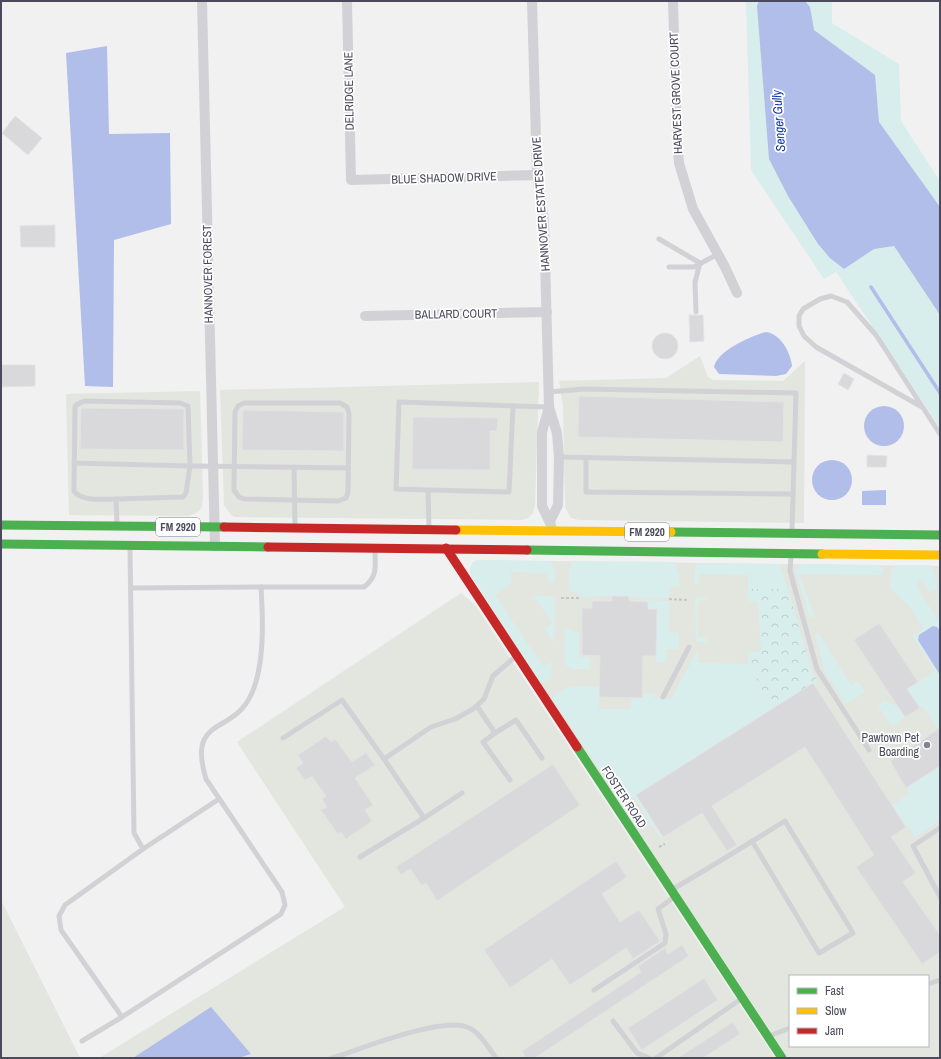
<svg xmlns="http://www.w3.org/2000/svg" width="941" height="1059" font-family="'Archivo Narrow',sans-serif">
<defs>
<pattern id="forest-crowns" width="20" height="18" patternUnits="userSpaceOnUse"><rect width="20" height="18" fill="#d8eeed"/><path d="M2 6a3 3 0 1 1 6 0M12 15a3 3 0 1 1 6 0" fill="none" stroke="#bbcece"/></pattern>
</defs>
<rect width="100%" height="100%" fill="#f1f1f1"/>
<g fill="#e3e5df" fill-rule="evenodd">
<polygon points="700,356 708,377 713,380 783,381 805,361 804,523 579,520 571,518 565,507 563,406 559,381 666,378"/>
<polygon points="539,382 535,505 533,513 528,518 522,520 235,517 231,515 224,505 220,390"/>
<polygon points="200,391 203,498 202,507 198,512 189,516 69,515 66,394"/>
<path d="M478,560L940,566V1058H788L521,655L470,568L473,562ZM790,976H928V1046H790Z"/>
<polygon points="461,593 475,605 775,1058 99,1058 345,907 237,742"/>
<polygon points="1,900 80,1058 1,1058"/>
</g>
<g fill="#d8eeed">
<polygon points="746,1 832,1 832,23 899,64 901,121 940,181 940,428 836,272 824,279 751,170"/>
<polygon points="478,560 551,561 555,573 555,581 548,582 547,573 511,572 511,583 495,595 543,666 552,662 551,679 540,684 470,574 470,568 473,562"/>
<polygon points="573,561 674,562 679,573 679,587 670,587 669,598 612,596 578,597 578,593 569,591 569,569"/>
<polygon points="698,563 779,564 788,589 748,589 748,575 699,574 699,583 696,584 694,583 695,566"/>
<polygon points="801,564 880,565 883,569 882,575 799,574 815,617 810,617 795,570"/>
<polygon points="895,565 930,565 935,576 937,589 929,592 921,579 916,586 937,618 940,616 940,728 938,729 922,706 920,708 913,698 905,700 894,697 935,671 912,636 923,628 910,607 890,588 891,571"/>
<polygon points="536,595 555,597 554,641 552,641 545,629 553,623 535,598 527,602"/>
<polygon points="697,597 705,597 707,600 698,601 698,637 708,638 706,642 698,642 696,639 695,599"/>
<polygon points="629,600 669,601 669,632 679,633 678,649 666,649 666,662 656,662 657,609 648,609 648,602"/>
<polygon points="565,629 572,629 573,632 579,632 579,657 590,658 590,669 571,669 565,664"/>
<polygon points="815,634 819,634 851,685 858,681 865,692 846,704 825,673"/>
<path d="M751,652C752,675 762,690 772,709L636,795L663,837L661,839L652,825L644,827L650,823L634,797L627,801L625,800L621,801L552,699C564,682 580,687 599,687V709H631V698H642V694H656L654,698L671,699L696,653H698V663L748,664V654Z"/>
<polygon points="884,701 897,706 905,717 892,726 878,706"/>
<polygon points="940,766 940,821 915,837 892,805 910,794 906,788"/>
</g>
<path fill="url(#forest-crowns)" d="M748,589H788L812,672L818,682L815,684L813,683L772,709C762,690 752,675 751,652H761L758,602L748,601Z"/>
<g fill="#b0bee9">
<polygon points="759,1 805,1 810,7 814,30 875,75 879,122 940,207 940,315 894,246 874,249 844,269 830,258 818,244 788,196 769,159 757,6"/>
<polygon points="107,46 109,134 170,133 171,224 114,240 113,387 85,386 66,53"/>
<path d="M766,332C781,334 790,352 792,366L786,374L776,376L719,374L714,367C717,351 751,336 766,332Z"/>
<circle cx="884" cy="426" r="20"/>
<circle cx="832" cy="480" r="20"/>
<polygon points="886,490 886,505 862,505 862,491"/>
<polygon points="933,626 937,627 940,631 940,675 918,640 919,635"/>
<polygon points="211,1007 251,1054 238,1058 133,1058"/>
</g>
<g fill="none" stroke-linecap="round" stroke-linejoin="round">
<polyline stroke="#b0bee9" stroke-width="3.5" points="871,287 940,393"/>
</g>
<g fill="#d9d9db" stroke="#e3e3e4">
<polygon points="15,116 42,138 28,155 2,133"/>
<polygon points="55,225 55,247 21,247 20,226"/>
<polygon points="689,315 703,315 704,341 690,342"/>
<circle cx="665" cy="346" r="13"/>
<polygon points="1,365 35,365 35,386 1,387"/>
<polygon points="844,373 854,379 848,390 838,384"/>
<polygon points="579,396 784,402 783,442 578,437"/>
<polygon points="81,408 184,409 184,450 80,449"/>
<polygon points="243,410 344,412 344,451 242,450"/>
<polygon points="413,417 498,418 497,431 490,431 490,470 412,469"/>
<polygon points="867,455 887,456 886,467 867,467"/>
<polygon points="612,596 629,596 629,601 648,602 648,609 657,609 656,656 643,656 642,698 599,697 600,656 582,655 582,608 592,608 592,601 612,601"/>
<polygon points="879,623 918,682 907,689 920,708 905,717 854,640"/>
<polygon points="813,683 906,827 891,837 916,873 903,882 940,935 940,952 922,964 856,867 874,855 805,747 712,806 737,845 727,851 702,813 663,837 636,795"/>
<polygon points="940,728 940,766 906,788 890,761"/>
<polygon points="326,736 331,742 335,739 352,762 366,753 375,765 355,778 373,805 365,810 372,821 346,839 341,832 338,834 321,810 327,807 322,799 326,796 312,776 305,780 296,768 303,763 298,755"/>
<polygon points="553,764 580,805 437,901 426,883 422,886 410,869 401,875 396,867"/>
<polygon points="616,861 627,877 602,894 620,922 639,910 660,941 633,959 626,948 570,985 552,959 510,988 484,950"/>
<polygon points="682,945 689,956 535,1058 526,1058 522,1051 641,972 638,966 665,948 668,954"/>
<polygon points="704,978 718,1000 642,1050 628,1028"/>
<polygon points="733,1022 740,1034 703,1058 678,1058"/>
</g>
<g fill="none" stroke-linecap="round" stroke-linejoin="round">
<g stroke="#bfc7cb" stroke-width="2" stroke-dasharray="3 2" stroke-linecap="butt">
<polyline points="561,598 579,598"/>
<polyline points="669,599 687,600"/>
<polyline points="659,847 665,844"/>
</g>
<g stroke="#d2d2d6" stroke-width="5">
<polyline points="659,239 700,263 695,282 696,312"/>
<polyline points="669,267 694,267 718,254"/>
<polyline points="549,392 584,389 796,393 792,530"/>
<polygon points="244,403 340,403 347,407 349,414 348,492 346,498 338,501 244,499 239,497 234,490 235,412 238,406"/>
<polyline points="922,407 816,347 804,336 799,326 799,316 803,309 820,299 831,296 847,302 876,335 940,434"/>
<polyline points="559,457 794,462"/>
<polyline points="586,458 586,492 793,494"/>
<path d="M74,463L190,466L188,406L180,403L84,401L76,405L75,407L74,491C82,502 104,499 116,499"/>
<polyline points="294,467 295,526"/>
<polyline points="428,490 509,492 513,406"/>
<polyline points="117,523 116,499 183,497 186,493 190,466 348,468"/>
<polyline points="429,528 428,490 396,489 399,402 549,407"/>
<path d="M130,548L134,833L143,849L65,905L59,916L61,930L122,1017L281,914L285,905L282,892L206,779C187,715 232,736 251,695C265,665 263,619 261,587H364C378,576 375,567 375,551"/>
<polyline points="791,556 790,571 817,669 869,750"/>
<polyline points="131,588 261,587"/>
<polyline points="663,697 689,647"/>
<polyline points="477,706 495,733 516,720 542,758"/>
<polyline points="495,733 483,742 510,780"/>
<polyline points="283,738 342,700 384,759 431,727 455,719 473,709 484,699 493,676 515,657"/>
<polyline points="424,818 462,793"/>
<polyline points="940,828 913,846 940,897"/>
<polyline points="143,849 219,799"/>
<polyline points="360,857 424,818 384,759"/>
<path d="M673,889C711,867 748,844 785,821L853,933L819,953L752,841"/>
<polyline points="928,984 940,980"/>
<polyline points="594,990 665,943 666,934 658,909 674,897"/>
<polyline points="613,1021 637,1053 649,1058"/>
<polyline points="769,1036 790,1028"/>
<polyline points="82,1041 122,1017"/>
<path d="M332,1058C361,1049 440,1017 467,1027C480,1032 488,1047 496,1058"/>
<polyline points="656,1058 741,999"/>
</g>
<g stroke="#d2d2d6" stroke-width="10">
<polyline points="202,1 215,546"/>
<polyline points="347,1 351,180 537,175"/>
<polyline points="532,1 537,175 544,221 549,407 557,433 559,457 558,505 550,521"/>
<polyline points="673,1 677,138 679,163 693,209 725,267 737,293"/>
<polyline points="365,316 547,312"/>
<polyline points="549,407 542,432 542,506 551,525"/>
</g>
<g stroke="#4caf50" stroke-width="9">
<polyline points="1,525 224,527"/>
<polyline points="671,532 940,535"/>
<polyline points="1,544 268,547"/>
<polyline points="527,550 822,554"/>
<polyline points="577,747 782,1058"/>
</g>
<g stroke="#ffc107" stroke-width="9">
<polyline points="456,530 671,532"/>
<polyline points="822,554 940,555"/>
</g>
<g stroke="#c62828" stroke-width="9">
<polyline points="224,527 456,530"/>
<polyline points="268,547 527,550"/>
<polyline points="446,548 577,747"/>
</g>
</g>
<circle fill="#848490" stroke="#fff" stroke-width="1.5" cx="927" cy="745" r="4"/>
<g text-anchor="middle" stroke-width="3.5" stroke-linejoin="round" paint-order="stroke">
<g fill="#fff" stroke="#80808d" stroke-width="1">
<rect x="156" y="518" width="44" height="18" rx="3"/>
<rect x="625" y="523" width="44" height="18" rx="3"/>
</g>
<g font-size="11" font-weight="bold" fill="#4a4a5c">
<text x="178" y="531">FM 2920</text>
<text x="647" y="536">FM 2920</text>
</g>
<g font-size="12" fill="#4a4a5c" stroke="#fff">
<text transform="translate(349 91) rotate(-91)" y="4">DELRIDGE LANE</text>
<text transform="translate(676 93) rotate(-92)" y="4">HARVEST GROVE COURT</text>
<text transform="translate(444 178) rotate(-2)" y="4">BLUE SHADOW DRIVE</text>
<text transform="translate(541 204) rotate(-94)" y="4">HANNOVER ESTATES DRIVE</text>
<text transform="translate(208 274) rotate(-91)" y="4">HANNOVER FOREST</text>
<text transform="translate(456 314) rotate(-1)" y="4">BALLARD COURT</text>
<text transform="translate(624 797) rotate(57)" y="4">FOSTER ROAD</text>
</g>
<g font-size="12" fill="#4a4a5c" stroke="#fff" text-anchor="end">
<text x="919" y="742">Pawtown Pet<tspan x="919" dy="14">Boarding</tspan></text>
</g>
<g font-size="13" font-style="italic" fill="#193aa0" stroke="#fff">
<text transform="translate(778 121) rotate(-94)" y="5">Senger Gully</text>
</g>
</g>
<rect width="941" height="1059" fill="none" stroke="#4a4a5c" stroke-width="4"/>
<rect x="789" y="975" width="140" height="72" fill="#ffffff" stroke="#b7b7be"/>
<rect x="797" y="988" width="20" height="6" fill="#4caf50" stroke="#b7b7be"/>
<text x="825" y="995" font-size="12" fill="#4a4a5c">Fast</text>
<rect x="797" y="1008" width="20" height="6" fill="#ffc107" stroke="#b7b7be"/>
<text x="825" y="1015" font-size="12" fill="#4a4a5c">Slow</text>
<rect x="797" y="1028" width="20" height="6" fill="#c62828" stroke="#b7b7be"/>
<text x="825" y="1035" font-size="12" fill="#4a4a5c">Jam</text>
</svg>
